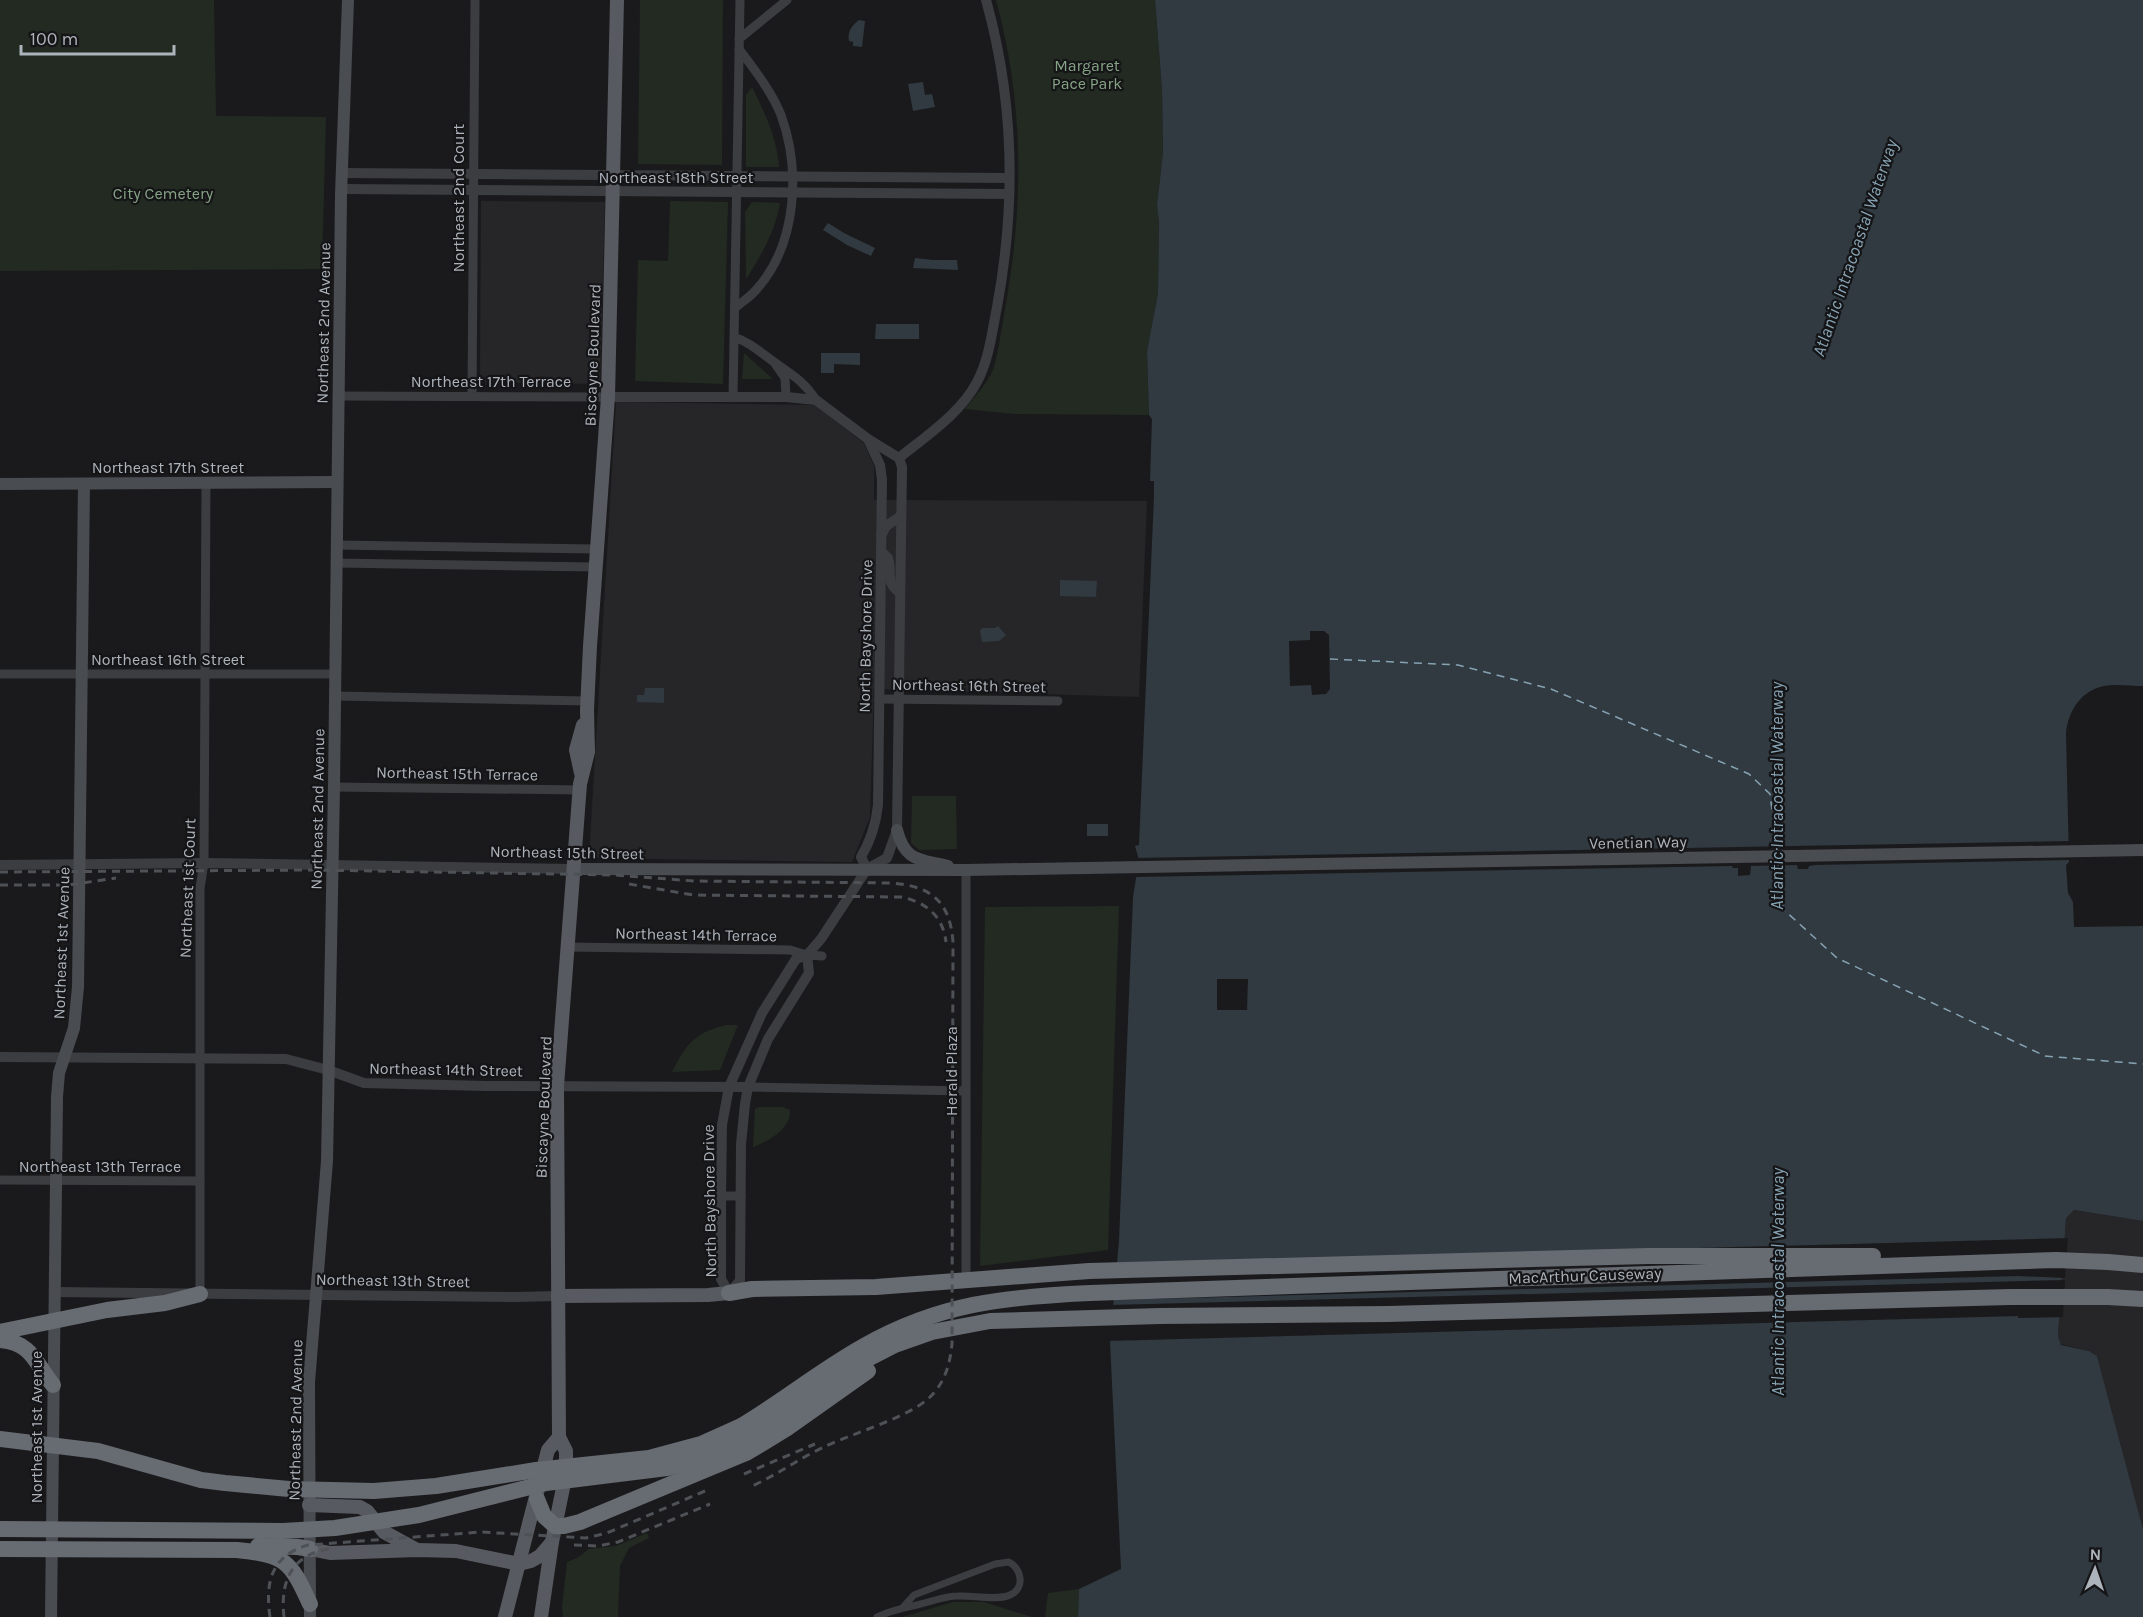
<svg xmlns="http://www.w3.org/2000/svg" width="2143" height="1617" font-family="Karla,sans-serif">
<rect width="100%" height="100%" fill="#1a1a1c"/>
<g fill="#262629">
<polygon points="481,201 605,202 600,384 480,382"/>
<polygon points="616,402 815,405 864,443 874,466 874,500 1147,501 1139,697 874,689 870,817 852,862 589,858"/>
<polygon points="2073,1210 2143,1221 2143,1529 2097,1356 2089,1351 2061,1344 2058,1336 2066,1218"/>
</g>
<g fill="#222a22">
<polygon points="0,0 214,0 216,116 326,117 322,269 0,271"/>
<polygon points="640,0 723,0 722,165 638,164"/>
<path d="M996,0H1155L1162,89L1163,152L1157,205L1159,222L1158,293L1147,351L1149,415L1014,414L965,409C974,397 986,385 992,372C998,358 1002,325 1005,309C1024,204 1024,103 996,0Z"/>
<path d="M752,87C765,113 777,138 779,167H746V95Z"/>
<polygon points="670,201 728,202 723,384 635,381 638,260 668,261"/>
<path d="M752,202L780,203C775,232 762,254 746,279L745,212Z"/>
<polygon points="744,353 773,379 742,379"/>
<polygon points="912,796 956,796 957,849 919,850 911,843"/>
<polygon points="1119,906 1108,1250 980,1266 985,907"/>
<path d="M726,1025H738L720,1070L672,1072C686,1044 694,1033 726,1025Z"/>
<path d="M759,1107H783L790,1110C792,1128 768,1142 753,1147L755,1109Z"/>
<polygon points="647,1533 649,1538 629,1548 620,1566 618,1617 563,1617 562,1606 567,1562 577,1558 589,1549 616,1546"/>
<polygon points="1079,1589 1078,1617 1045,1617 1048,1593"/>
<polygon points="953,1602 984,1602 1032,1617 902,1617"/>
</g>
<g fill="#303a40">
<path d="M1155,0H2143V686C2130,686 2113,683 2100,687C2079,693 2068,713 2066,733L2069,862L2066,865L2068,893L2073,902L2074,927L2143,926V1221L2074,1210L2066,1218L2058,1336L2061,1345L2089,1351L2097,1356L2143,1529V1617H1078L1079,1589L1121,1569L1110,1342L1119,1241L1133,897L1139,860L1135,846L1139,845L1154,496V481H1150L1152,419L1149,415L1147,351L1158,293L1159,222L1157,205L1163,152L1162,89Z"/>
<path d="M859,20L865,21L862,47L853,46V42L849,41C847,32 852,25 859,20Z"/>
<polygon points="923,82 925,95 932,94 935,107 913,111 908,84"/>
<polygon points="828,223 844,233 875,248 871,256 847,245 823,230"/>
<polygon points="915,258 933,260 957,260 958,270 913,268"/>
<polygon points="876,324 919,324 919,339 875,339"/>
<polygon points="821,353 860,353 860,365 834,364 834,373 821,373"/>
<polygon points="1060,580 1097,581 1096,597 1060,596"/>
<polygon points="998,626 1006,635 999,641 982,642 980,631 982,628 995,628"/>
<polygon points="645,688 664,688 664,703 637,702 637,695 644,695"/>
<rect x="1087" y="824" width="21" height="12"/>
</g>
<g fill="#1a1a1c">
<polygon points="1310,631 1324,631 1329,635 1330,689 1326,694 1312,695 1311,685 1290,686 1289,641 1310,640"/>
<polygon points="2069,841 2069,860 1815,865 1809,866 1808,869 1798,869 1797,865 1751,866 1750,875 1738,876 1738,868 1733,868 1732,866 1134,877 1135,858"/>
<polygon points="1217,979 1248,979 1247,1010 1217,1010"/>
<polygon points="2068,1238 2065,1278 2018,1276 1111,1300 1114,1264"/>
<polygon points="2065,1280 2063,1317 2018,1318 2018,1316 1107,1341 1110,1305"/>
</g>
<g fill="none" stroke-linecap="round" stroke-linejoin="round">
<g stroke="#87a3b3" stroke-width="1.5" stroke-dasharray="8 6" stroke-linecap="butt">
<polyline points="1330,659 1458,665 1551,689 1749,774 1770,794 1777,851"/>
<polyline points="1778,862 1783,909 1837,958 2045,1056 2143,1064"/>
</g>
<path stroke="#3b3d41" stroke-width="7" d="M877,1617C890,1611 902,1608 917,1605C931,1602 944,1596 958,1596C972,1595 998,1601 1010,1595C1026,1588 1021,1569 1009,1562L995,1564L914,1595L904,1606"/>
<g stroke="#3b3d41" stroke-width="9">
<polyline points="739,39 787,0"/>
<path d="M735,308C742,302 750,297 756,290C797,245 801,170 781,115C772,92 754,69 739,49"/>
<path d="M734,337C751,343 760,352 774,362C792,375 804,381 816,400"/>
<polyline points="776,365 785,378 786,397"/>
<polyline points="472,395 475,0"/>
<polyline points="339,396 608,397"/>
<polyline points="733,397 740,0"/>
<polyline points="337,545 597,549"/>
<polyline points="336,563 596,567"/>
<polyline points="0,674 336,674"/>
<polyline points="336,696 588,701"/>
<polyline points="879,699 1058,701"/>
<polyline points="334,787 580,790"/>
<polyline points="568,947 790,950 807,955 822,956"/>
<polyline points="748,1087 966,1091"/>
<polyline points="0,1180 200,1181"/>
<polyline points="721,1196 741,1196"/>
<polyline points="966,1271 966,870"/>
<polyline points="200,1294 200,888 204,863 206,483"/>
</g>
<g stroke="#3b3d41" stroke-width="10">
<polyline points="342,173 1009,178"/>
<polyline points="342,189 1009,194"/>
<polyline points="608,397 786,397 816,400 868,439 899,458 902,467 897,830 887,858 867,869 821,939 807,955 796,959 762,1013 729,1087 722,1125 721,1196 721,1279 729,1293 740,1281 741,1144 745,1104 748,1087 768,1039 809,973 807,955"/>
<path d="M899,458C926,436 961,413 977,382C989,360 992,332 997,307C1016,205 1014,100 986,0"/>
<polyline points="881,536 886,526 901,516"/>
<path d="M881,551L888,558C893,574 884,581 900,593"/>
<polyline points="0,865 204,863 574,869"/>
<path d="M867,869L861,857C871,840 876,824 878,805L882,480L880,465L868,439"/>
<polyline points="0,1057 286,1059 328,1070 364,1083 487,1086 748,1087"/>
<polyline points="55,1292 515,1297 558,1296"/>
</g>
<g stroke="#494c51" stroke-width="12">
<polyline points="0,484 337,482"/>
<path d="M897,830C905,862 920,859 948,866"/>
<polyline points="574,869 966,870 2143,850"/>
<polyline points="51,1617 57,1097 59,1073 74,1028 78,987 84,484"/>
<polyline points="310,1617 309,1382 327,1161 334,787 341,195 348,0"/>
</g>
<g stroke="#575a60" stroke-width="14">
<polyline points="581,773 576,750 583,725"/>
<polyline points="558,1296 708,1295 729,1293"/>
<polyline points="309,1505 360,1507 367,1511 384,1532 415,1549"/>
<polyline points="310,1549 330,1553 417,1550 456,1551 519,1564 531,1561 540,1556 552,1542"/>
<polyline points="505,1617 548,1450 559,1437"/>
<polyline points="541,1617 552,1542 566,1473 566,1451 559,1437 557,1086 580,784 588,752 587,710 590,646 608,397 617,0"/>
</g>
<g stroke="#676b72" stroke-width="16">
<polyline points="729,1293 752,1289 876,1287 1089,1271 1648,1256 1873,1256"/>
<polyline points="0,1332 107,1310 165,1303 200,1294"/>
<path d="M0,1340C33,1343 35,1363 53,1385"/>
<path d="M0,1439L98,1451L201,1480L225,1483L289,1489L374,1491L436,1486L536,1470L649,1458L701,1444L741,1426C783,1401 821,1370 864,1346C940,1303 1004,1297 1090,1293L2056,1260L2108,1262L2143,1265"/>
<polyline points="537,1499 544,1516 555,1526 564,1526 580,1522 748,1452 786,1429 868,1371"/>
<polyline points="0,1529 283,1531 335,1528 419,1515 546,1483 667,1468 705,1457 750,1436 862,1362 895,1345 932,1332 990,1321 1160,1316 1388,1314 2010,1297 2108,1297 2143,1299"/>
<polyline points="258,1546 298,1547 310,1549"/>
<path d="M0,1549L237,1550C285,1555 290,1560 310,1604"/>
</g>
<g stroke="#4e5156" stroke-width="3" stroke-dasharray="8 6" stroke-linecap="butt">
<path d="M0,872L313,870L615,875L694,881L891,883C932,886 950,902 953,942L952,1344C950,1364 945,1383 929,1398C907,1418 853,1433 824,1447C798,1459 777,1475 750,1487"/>
<path d="M629,884L693,895L901,897C926,902 943,916 946,942"/>
<polyline points="0,885 69,885 116,878"/>
<polyline points="744,1474 815,1444"/>
<polyline points="574,1545 598,1546 618,1542 710,1504"/>
<path d="M270,1617C265,1582 271,1556 308,1545L481,1532L586,1538L607,1533L705,1491"/>
<path d="M284,1617C280,1582 291,1555 329,1549"/>
</g>
</g>
<g text-anchor="middle" stroke-width="4.5" stroke-linejoin="round" paint-order="stroke">
<g font-size="16" fill="#86a485" stroke="#151517">
<text x="1087" y="71">Margaret<tspan x="1087" dy="18">Pace Park</tspan></text>
<text x="163" y="199">City Cemetery</text>
</g>
<g font-size="16" fill="#adb3bb" stroke="#151517">
<text x="676" y="183">Northeast 18th Street</text>
<text transform="translate(458 198) rotate(-90)" y="6">Northeast 2nd Court</text>
<text transform="translate(323 323) rotate(-89)" y="6">Northeast 2nd Avenue</text>
<text transform="translate(592 355) rotate(-88)" y="6">Biscayne Boulevard</text>
<text x="491" y="387">Northeast 17th Terrace</text>
<text x="168" y="473">Northeast 17th Street</text>
<text transform="translate(865 636) rotate(-89)" y="6">North Bayshore Drive</text>
<text x="168" y="665">Northeast 16th Street</text>
<text transform="translate(969 685) rotate(1)" y="6">Northeast 16th Street</text>
<text transform="translate(457 773) rotate(1)" y="6">Northeast 15th Terrace</text>
<text transform="translate(317 809) rotate(-89)" y="6">Northeast 2nd Avenue</text>
<text transform="translate(1638 842) rotate(-1)" y="6">Venetian Way</text>
<text transform="translate(567 852) rotate(1)" y="6">Northeast 15th Street</text>
<text transform="translate(187 888) rotate(-88)" y="6">Northeast 1st Court</text>
<text transform="translate(696 934) rotate(1)" y="6">Northeast 14th Terrace</text>
<text transform="translate(61 943) rotate(-88)" y="6">Northeast 1st Avenue</text>
<text transform="translate(446 1069) rotate(1)" y="6">Northeast 14th Street</text>
<text transform="translate(951 1071) rotate(-90)" y="6">Herald Plaza</text>
<text transform="translate(543 1107) rotate(-88)" y="6">Biscayne Boulevard</text>
<text x="100" y="1172">Northeast 13th Terrace</text>
<text transform="translate(709 1201) rotate(-91)" y="6">North Bayshore Drive</text>
<text transform="translate(1585 1275) rotate(-2)" y="6">MacArthur Causeway</text>
<text transform="translate(393 1280) rotate(1)" y="6">Northeast 13th Street</text>
<text transform="translate(295 1420) rotate(-89)" y="6">Northeast 2nd Avenue</text>
<text transform="translate(36 1427) rotate(-90)" y="6">Northeast 1st Avenue</text>
</g>
<g font-size="18" font-style="italic" fill="#87a3b3" stroke="#151517">
<text transform="translate(1855 248) rotate(-71)" y="6">Atlantic Intracoastal Waterway</text>
<text transform="translate(1777 796) rotate(-90)" y="6">Atlantic Intracoastal Waterway</text>
<text transform="translate(1778 1282) rotate(-90)" y="6">Atlantic Intracoastal Waterway</text>
</g>
</g>
<g transform="translate(2095 1569) rotate(2)" stroke="#151517" stroke-width="4.5" paint-order="stroke">
<path d="M0-4.5L10 22L0 15L-10 22Z" fill="#adb3bb"/>
<text y="-9" font-size="16" font-weight="bold" text-anchor="middle" fill="#adb3bb">N</text>
</g>
<path d="M21 45v9h153v-9" fill="none" stroke="#adb3bb" stroke-width="3"/>
<text x="30" y="45" font-size="18" fill="#adb3bb" stroke="#151517" stroke-width="4.5" paint-order="stroke">100 m</text>
</svg>
